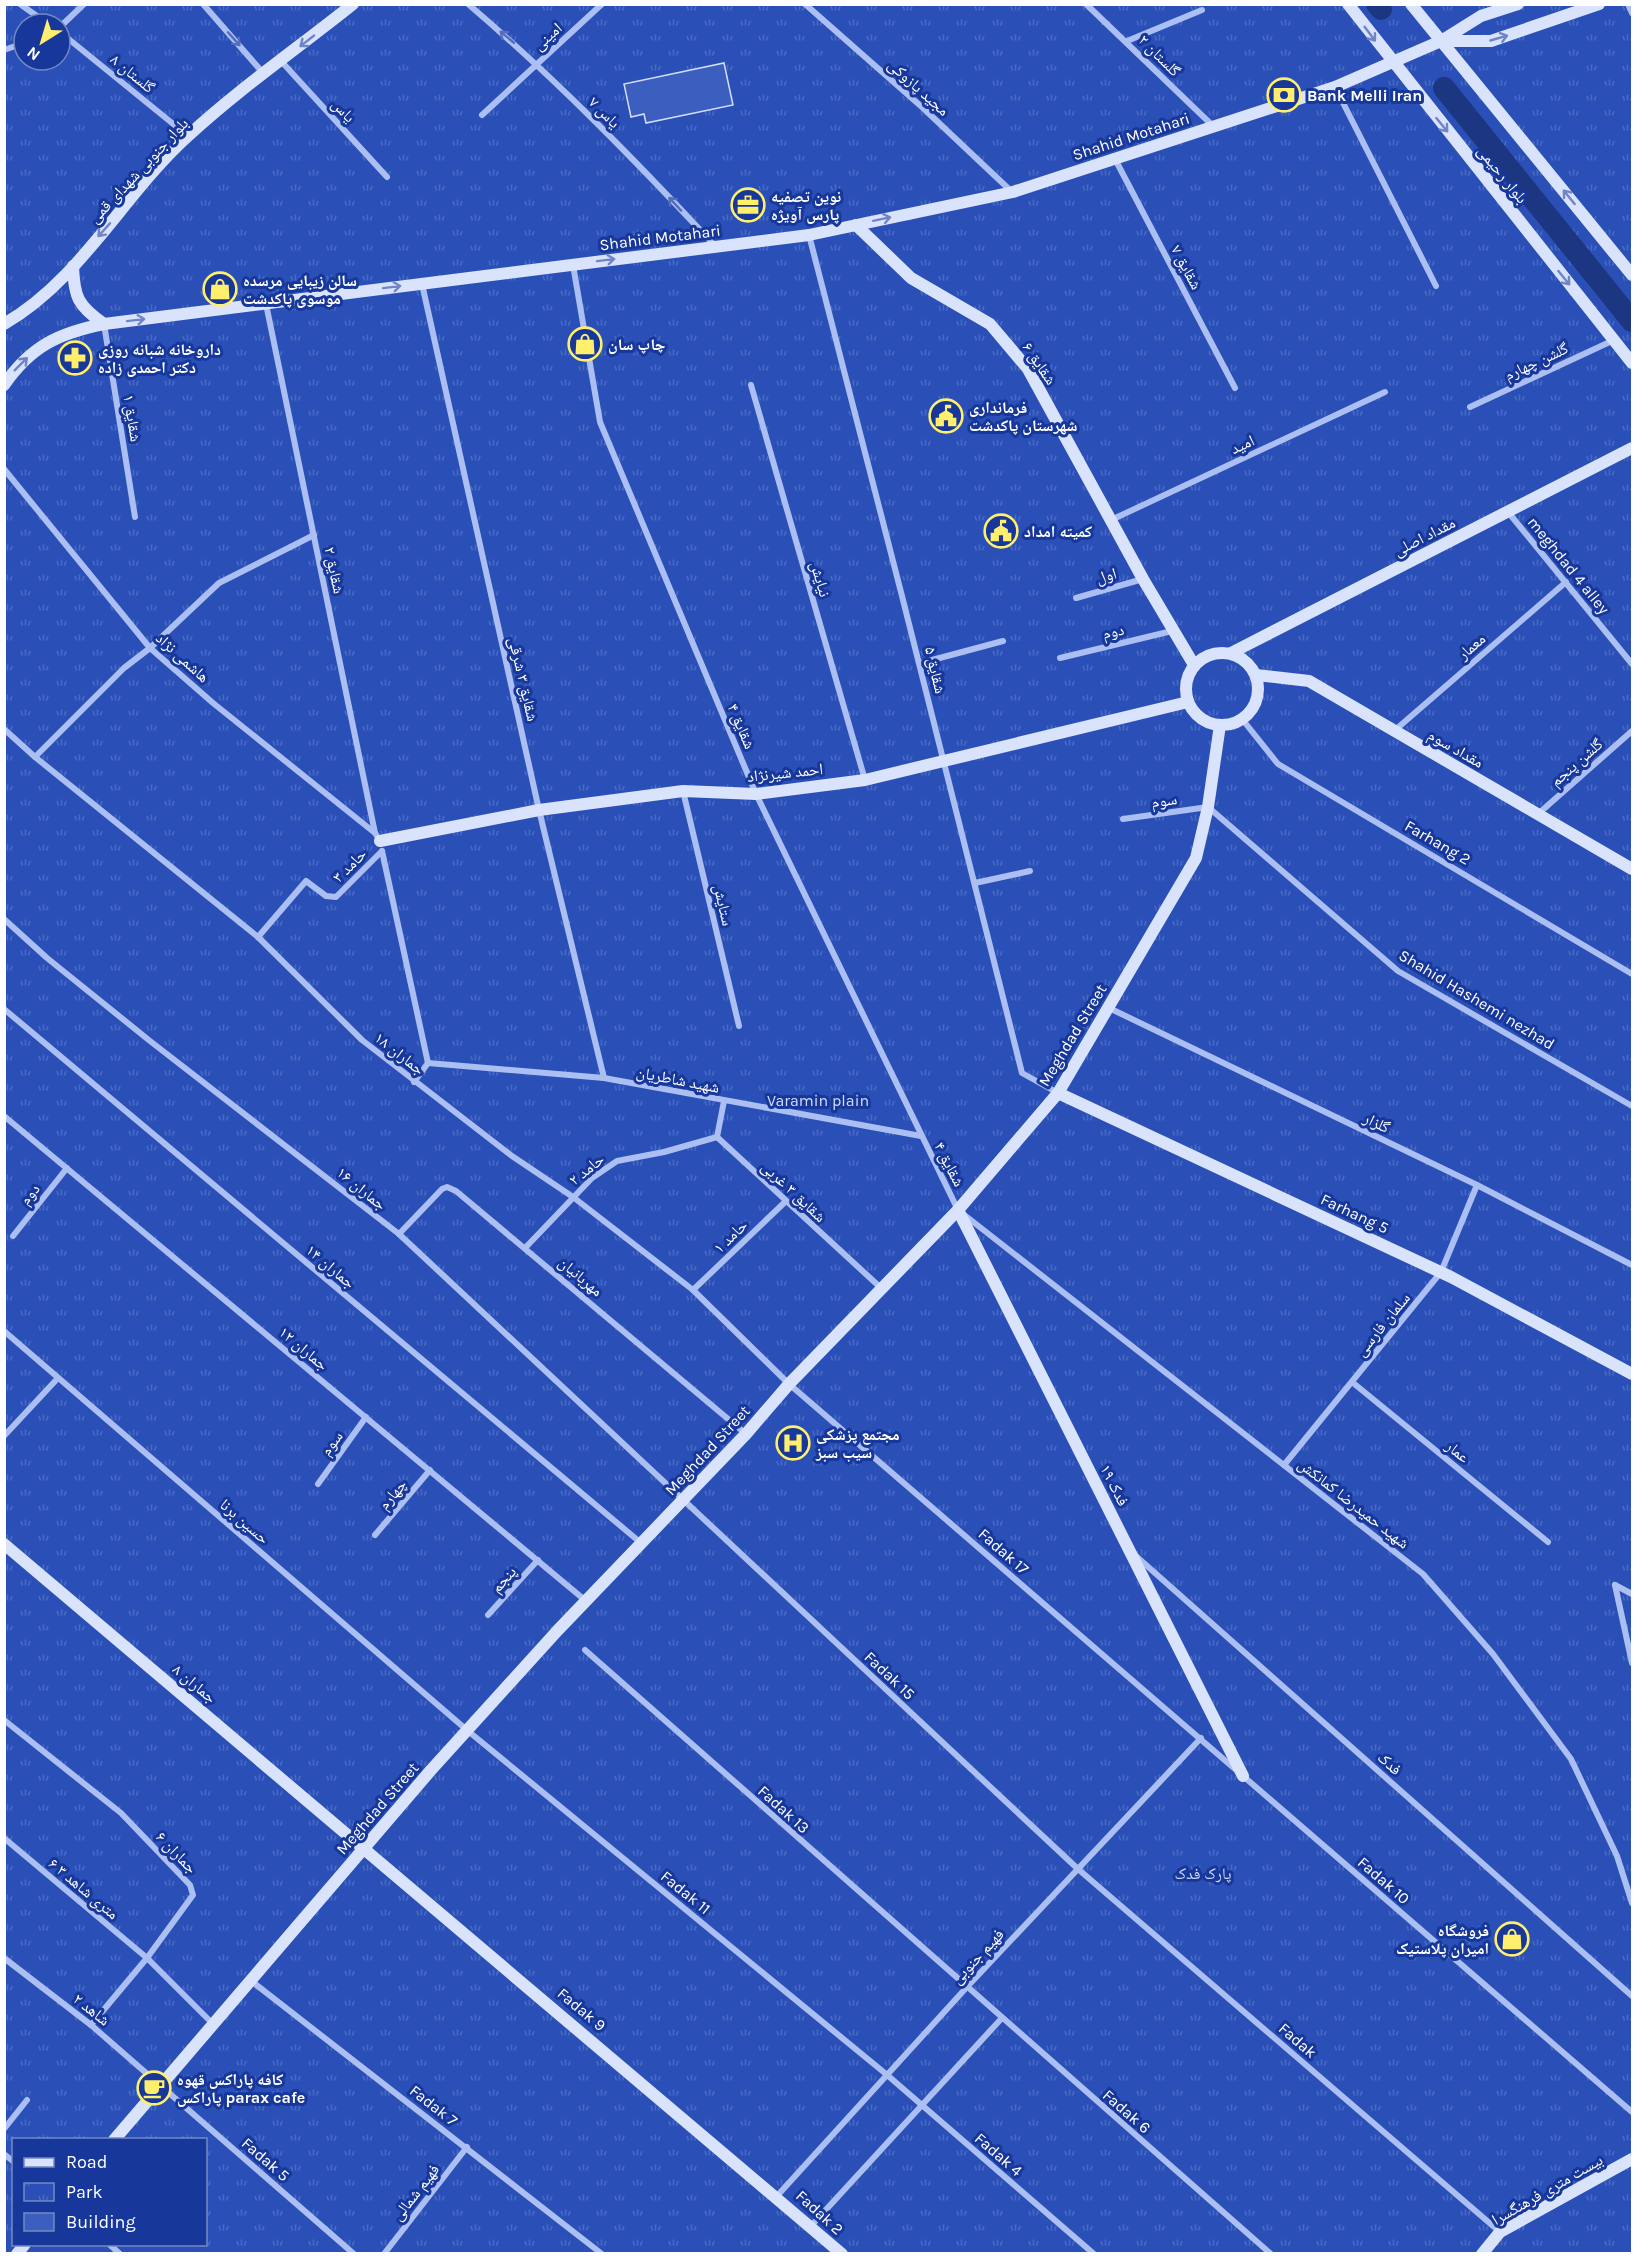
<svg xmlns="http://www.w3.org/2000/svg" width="1637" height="2258" font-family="Karla,'Noto Naskh Arabic',sans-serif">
<defs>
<pattern id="park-tufts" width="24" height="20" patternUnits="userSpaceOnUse" patternTransform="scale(1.5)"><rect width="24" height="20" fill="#2a50b8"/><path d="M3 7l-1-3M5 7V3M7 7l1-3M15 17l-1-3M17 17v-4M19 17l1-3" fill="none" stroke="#4a6ac3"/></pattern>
</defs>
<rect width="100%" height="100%" fill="#17389a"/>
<path fill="url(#park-tufts)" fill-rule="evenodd" d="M5,5H1632V2253L5,2254ZM24,24H60V60H24ZM14,2140H206V2244H14Z"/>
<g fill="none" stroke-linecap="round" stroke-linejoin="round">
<g stroke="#1d3681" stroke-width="22">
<polyline points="1377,4 1381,9"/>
<polyline points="1444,88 1632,321"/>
</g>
</g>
<polygon fill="#3b5ebf" stroke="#d3defc" stroke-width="1.5" points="724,63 733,105 646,123 644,114 631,117 624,84"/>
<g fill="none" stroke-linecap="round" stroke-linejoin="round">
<g stroke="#acbff2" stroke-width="6">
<polyline points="20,4 48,24"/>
<polyline points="203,4 264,74"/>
<path d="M468,4C556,79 636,161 715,246"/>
<polyline points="805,4 923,108 1011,191"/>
<polyline points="1086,4 1213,126"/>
<polyline points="1628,4 1632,13"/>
<polyline points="60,27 84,4"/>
<polyline points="60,32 188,136"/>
<polyline points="1127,41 1202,10"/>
<polyline points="4,50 24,43"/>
<polyline points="281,61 387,177"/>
<polyline points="1335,87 1436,286"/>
<polyline points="482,115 602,4"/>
<polyline points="1115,159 1235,388"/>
<path d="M809,235C882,514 952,793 1022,1073L1058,1093"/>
<polyline points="573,265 600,422 756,794 958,1210 1423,1574 1493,1654 1571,1759 1617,1856 1632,1903"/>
<polyline points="422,284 539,810 604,1078"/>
<polyline points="266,304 375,833 380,841"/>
<polyline points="104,324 135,517"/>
<polyline points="751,385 865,780"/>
<polyline points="1470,407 1614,340"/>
<polyline points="4,469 150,648 213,703 375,833"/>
<polyline points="1508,512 1632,664"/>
<polyline points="1111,520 1385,392"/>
<polyline points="1076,598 1143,579"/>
<polyline points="1060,658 1172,631"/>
<polyline points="921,663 1003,641"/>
<polyline points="1242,719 1278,764 1632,974"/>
<polyline points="4,729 35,757 258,937 362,1040 512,1156 573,1197 693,1290 789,1384 1235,1769"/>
<polyline points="1394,731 1566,582"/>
<polyline points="35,757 124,668 150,648 219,583 314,535"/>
<polyline points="683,791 739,1026"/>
<polyline points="1538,814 1632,731"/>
<polyline points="1123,819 1208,807 1398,971 1632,1106"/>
<polyline points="382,851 428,1063"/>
<polyline points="975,883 1030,871"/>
<polyline points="4,919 47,958 150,1041 399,1234 1078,1869 1500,2232"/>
<polyline points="258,937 306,881 326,896 336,897 382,851"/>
<polyline points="1109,1008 1477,1185 1632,1265"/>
<polyline points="4,1009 641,1543"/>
<polyline points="428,1063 604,1078 921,1136"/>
<polyline points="414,1082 428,1063"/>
<polyline points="724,1101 717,1137 881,1288"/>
<polyline points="4,1116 586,1601"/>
<polyline points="399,1234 442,1189 447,1187 456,1191 746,1434"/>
<polyline points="13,1236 67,1168"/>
<polyline points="526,1247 592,1178 617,1161 664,1152 717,1137"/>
<polyline points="693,1290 785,1202"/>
<polyline points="4,1331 468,1731 886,2074 1094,2254"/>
<polyline points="1352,1382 1548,1542"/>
<polyline points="4,1436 58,1378"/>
<polyline points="1284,1465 1441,1272 1477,1185"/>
<polyline points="318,1484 366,1417"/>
<polyline points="375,1535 430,1470"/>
<polyline points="1137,1557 1632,1996"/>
<polyline points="1615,1585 1632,1663"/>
<polyline points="1615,1585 1632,1594"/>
<polyline points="488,1615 538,1560"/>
<polyline points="585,1650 1271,2254"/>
<polyline points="4,1720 121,1813 190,1885 193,1895 147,1958 213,2024"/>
<polyline points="1243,1776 1632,2112"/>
<polyline points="4,1838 147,1958 91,2025"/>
<polyline points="4,1958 91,2025 354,2254"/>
<polyline points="250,1980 602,2254"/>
<polyline points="4,2129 27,2100"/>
<polyline points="4,2154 14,2162"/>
<polyline points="777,2196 966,1988 1201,1738"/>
<polyline points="811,2226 1001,2019"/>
<polyline points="109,2244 120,2254"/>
<polyline points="384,2254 467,2147"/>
</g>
<g stroke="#dae3fc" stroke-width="12">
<polyline points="1348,4 1632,363"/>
<polyline points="1411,4 1632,275"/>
<polyline points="1442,41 1491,41 1599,4"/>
<polyline points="856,225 911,278 990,324 1028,369 1143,579 1194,665"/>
<path d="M73,266C74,297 78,306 104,324"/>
<path d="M4,324C80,281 125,192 189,135C240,88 298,48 353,4"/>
<path d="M4,385C31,346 59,333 104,324L809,235L1013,192L1335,87L1441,41L1481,16L1518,4"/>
<circle cx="1222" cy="689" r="36"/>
<polyline points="1231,653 1632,448"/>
<polyline points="1256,675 1309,681 1632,869"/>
<polyline points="380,841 539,810 683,791 756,794 865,780 1188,702"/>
<polyline points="1058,1093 1451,1277 1632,1374"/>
<polyline points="958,1210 1243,1776"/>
<polyline points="4,1544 842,2254"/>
<polyline points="114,2140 431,1770 558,1630 746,1434 789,1384 958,1210 1058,1093 1196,858 1208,807 1220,725"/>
<polyline points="17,2254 25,2244"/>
<polyline points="1482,2254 1500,2232 1632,2159"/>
</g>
</g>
<defs><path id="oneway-shaft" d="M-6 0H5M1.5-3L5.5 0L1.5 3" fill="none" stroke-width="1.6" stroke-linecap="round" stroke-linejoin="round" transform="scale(1.5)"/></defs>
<g stroke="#6f85c6">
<use href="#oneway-shaft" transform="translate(1370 34) rotate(53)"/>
<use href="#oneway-shaft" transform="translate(1499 38) rotate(-16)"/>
<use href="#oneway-shaft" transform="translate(307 41) rotate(142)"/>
<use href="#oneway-shaft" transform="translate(1442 125) rotate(51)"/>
<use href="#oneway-shaft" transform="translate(1569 197) rotate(-129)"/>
<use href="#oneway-shaft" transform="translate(882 219) rotate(-12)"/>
<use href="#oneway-shaft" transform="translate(104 230) rotate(132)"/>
<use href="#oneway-shaft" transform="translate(606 260) rotate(-7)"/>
<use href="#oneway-shaft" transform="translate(1564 278) rotate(51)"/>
<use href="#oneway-shaft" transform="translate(392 287) rotate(-7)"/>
<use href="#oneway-shaft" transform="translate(136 320) rotate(-7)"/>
<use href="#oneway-shaft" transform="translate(21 364) rotate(-45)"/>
</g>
<g stroke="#536ebd">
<use href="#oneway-shaft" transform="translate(507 37) rotate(-140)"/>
<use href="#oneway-shaft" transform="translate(234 39) rotate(48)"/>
<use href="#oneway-shaft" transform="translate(675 204) rotate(-133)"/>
</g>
<defs>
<g id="bank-ring" transform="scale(1.725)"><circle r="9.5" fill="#17389a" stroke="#ffef6d" stroke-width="1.5"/><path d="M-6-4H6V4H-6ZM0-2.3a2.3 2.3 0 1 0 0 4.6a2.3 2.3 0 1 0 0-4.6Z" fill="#ffef6d"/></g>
<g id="office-ring" transform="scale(1.725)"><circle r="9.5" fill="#17389a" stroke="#ffef6d" stroke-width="1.5"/><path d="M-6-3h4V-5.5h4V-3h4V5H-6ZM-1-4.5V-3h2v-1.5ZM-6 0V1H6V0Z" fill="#ffef6d"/></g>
<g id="shop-ring" transform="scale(1.725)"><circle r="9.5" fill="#17389a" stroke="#ffef6d" stroke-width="1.5"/><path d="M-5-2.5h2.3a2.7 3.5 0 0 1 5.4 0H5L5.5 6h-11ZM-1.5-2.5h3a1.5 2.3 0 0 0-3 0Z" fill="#ffef6d"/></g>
<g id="pharmacy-ring" transform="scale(1.725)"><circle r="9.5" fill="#17389a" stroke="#ffef6d" stroke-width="1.5"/><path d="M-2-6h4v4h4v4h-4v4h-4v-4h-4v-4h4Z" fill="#ffef6d"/></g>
<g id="civic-ring" transform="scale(1.725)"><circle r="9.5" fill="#17389a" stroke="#ffef6d" stroke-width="1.5"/><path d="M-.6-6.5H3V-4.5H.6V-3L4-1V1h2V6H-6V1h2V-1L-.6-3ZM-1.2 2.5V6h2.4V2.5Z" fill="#ffef6d"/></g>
<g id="hospital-ring" transform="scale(1.725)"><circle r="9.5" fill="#17389a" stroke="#ffef6d" stroke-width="1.5"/><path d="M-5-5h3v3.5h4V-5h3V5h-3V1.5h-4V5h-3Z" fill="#ffef6d"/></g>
<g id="cafe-ring" transform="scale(1.725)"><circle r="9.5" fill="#17389a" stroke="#ffef6d" stroke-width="1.5"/><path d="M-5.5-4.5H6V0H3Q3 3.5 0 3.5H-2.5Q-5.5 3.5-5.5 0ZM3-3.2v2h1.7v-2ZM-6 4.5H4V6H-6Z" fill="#ffef6d"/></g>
</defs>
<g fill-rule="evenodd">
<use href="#bank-ring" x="1284" y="95"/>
<use href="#office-ring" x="748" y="205"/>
<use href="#shop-ring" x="220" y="289"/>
<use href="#shop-ring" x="585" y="344"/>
<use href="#pharmacy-ring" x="75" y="358"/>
<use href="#civic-ring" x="946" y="416"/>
<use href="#civic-ring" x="1001" y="531"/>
<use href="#hospital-ring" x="793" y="1443"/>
<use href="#shop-ring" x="1512" y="1939"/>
<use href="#cafe-ring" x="154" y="2088"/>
</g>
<g text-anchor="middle" stroke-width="6" stroke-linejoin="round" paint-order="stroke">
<g font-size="16" fill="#fff" stroke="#17389a">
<text transform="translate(547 36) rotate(-42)" y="6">امینی</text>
<text transform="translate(1160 55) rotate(45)" y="6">گلستان ۲</text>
<text transform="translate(133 73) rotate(39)" y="6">گلستان ۸</text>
<text transform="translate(919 87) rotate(42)" y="6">مجید پازوکی</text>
<text transform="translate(344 110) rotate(47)" y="6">یاس</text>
<text transform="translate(605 112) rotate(45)" y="6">یاس ۷</text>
<text transform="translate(1131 136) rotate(-18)" y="6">Shahid Motahari</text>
<text transform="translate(138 170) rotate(-47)" y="6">بلوار جنوبی شهدای قمی</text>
<text transform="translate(1503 174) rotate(51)" y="6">بلوار رحیمی</text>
<text transform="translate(660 237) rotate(-7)" y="6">Shahid Motahari</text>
<text transform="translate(1187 267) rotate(62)" y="6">شقایق ۷</text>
<text transform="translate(1536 361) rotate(-25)" y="6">گلشن چهارم</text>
<text transform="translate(1040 363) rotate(56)" y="6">شقایق ۶</text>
<text transform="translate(133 418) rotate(81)" y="6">شقایق ۱</text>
<text transform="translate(1242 444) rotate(-25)" y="6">امید</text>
<text transform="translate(1424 536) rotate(-27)" y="6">مقداد اصلی</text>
<text transform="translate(1569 565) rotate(51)" y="6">meghdad 4 alley</text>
<text transform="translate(335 570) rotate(78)" y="6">شقایق ۲</text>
<text transform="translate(1106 575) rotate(-16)" y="6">اول</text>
<text transform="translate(821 579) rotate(74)" y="6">نیایش</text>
<text transform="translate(1113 631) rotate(-13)" y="6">دوم</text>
<text transform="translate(1471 646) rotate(-41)" y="6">معمار</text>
<text transform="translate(183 657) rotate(42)" y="6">هاشمی نژاد</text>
<text transform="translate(936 670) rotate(77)" y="6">شقایق ۵</text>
<text transform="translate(524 679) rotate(77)" y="6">شقایق ۳ شرقی</text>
<text transform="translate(742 726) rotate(67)" y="6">شقایق ۴</text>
<text transform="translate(1456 748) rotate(30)" y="6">مقداد سوم</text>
<text transform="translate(1576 762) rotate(-41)" y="6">گلشن پنجم</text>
<text transform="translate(785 772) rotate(-6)" y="6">احمد شیرنژاد</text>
<text transform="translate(1164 800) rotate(-8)" y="6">سوم</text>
<text transform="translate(1438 842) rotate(30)" y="6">Farhang 2</text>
<text transform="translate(349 865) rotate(-45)" y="6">حامد ۳</text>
<text transform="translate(724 905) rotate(77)" y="6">ستایش</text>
<text transform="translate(1477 999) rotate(31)" y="6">Shahid Hashemi nezhad</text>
<text transform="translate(1072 1035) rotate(-59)" y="6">Meghdad Street</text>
<text transform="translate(400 1053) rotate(38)" y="6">جماران ۱۸</text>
<text transform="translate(678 1079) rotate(11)" y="6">شهید شاطریان</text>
<text transform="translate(1377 1122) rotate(26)" y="6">گلزار</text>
<text transform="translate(950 1164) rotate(63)" y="6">شقایق ۴</text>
<text transform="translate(586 1169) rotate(-39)" y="6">حامد ۲</text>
<text transform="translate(362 1188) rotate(39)" y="6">جماران ۱۶</text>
<text transform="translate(794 1191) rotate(43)" y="6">شقایق ۳ غربی</text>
<text transform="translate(29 1194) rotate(-52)" y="6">دوم</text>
<text transform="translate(1355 1213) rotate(25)" y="6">Farhang 5</text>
<text transform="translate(730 1236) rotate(-44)" y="6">حامد ۱</text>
<text transform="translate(331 1266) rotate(40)" y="6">جماران ۱۴</text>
<text transform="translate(581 1276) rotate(40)" y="6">مهربانیان</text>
<text transform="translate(1382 1324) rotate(-51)" y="6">سلمان فارسی</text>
<text transform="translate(304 1348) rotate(40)" y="6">جماران ۱۲</text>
<text transform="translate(331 1443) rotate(-54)" y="6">سوم</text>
<text transform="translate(707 1450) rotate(-47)" y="6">Meghdad Street</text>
<text transform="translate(1458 1451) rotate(39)" y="6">عمار</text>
<text transform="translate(1115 1485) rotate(63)" y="6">فدک ۱۹</text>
<text transform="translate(392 1494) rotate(-50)" y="6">چهارم</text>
<text transform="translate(1354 1503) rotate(38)" y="6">شهید حمیدرضا کمانکش</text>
<text transform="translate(245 1521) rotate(41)" y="6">حسین برنا</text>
<text transform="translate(1004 1551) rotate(41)" y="6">Fadak 17</text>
<text transform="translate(503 1579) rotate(-48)" y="6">پنجم</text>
<text transform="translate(890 1675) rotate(43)" y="6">Fadak 15</text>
<text transform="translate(195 1683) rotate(40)" y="6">جماران ۸</text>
<text transform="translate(1390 1763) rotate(42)" y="6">فدک</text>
<text transform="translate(377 1808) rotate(-49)" y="6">Meghdad Street</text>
<text transform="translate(784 1809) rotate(42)" y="6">Fadak 13</text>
<text transform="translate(177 1852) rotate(46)" y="6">جماران ۶</text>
<text transform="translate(1384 1880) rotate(41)" y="6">Fadak 10</text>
<text transform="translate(84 1888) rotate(40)" y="6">۶ متری شاهد ۳</text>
<text transform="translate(686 1892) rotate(39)" y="6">Fadak 11</text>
<text transform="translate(977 1956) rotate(-47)" y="6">فهیم جنوبی</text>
<text transform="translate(92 2009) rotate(38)" y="6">شاهد ۲</text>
<text transform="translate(582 2009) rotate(40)" y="6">Fadak 9</text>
<text transform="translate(1298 2040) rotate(41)" y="6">Fadak</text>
<text transform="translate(434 2105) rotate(38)" y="6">Fadak 7</text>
<text transform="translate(1127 2111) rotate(41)" y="6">Fadak 6</text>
<text transform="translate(999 2154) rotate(41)" y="6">Fadak 4</text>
<text transform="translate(266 2159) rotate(41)" y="6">Fadak 5</text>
<text transform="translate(1547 2189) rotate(-30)" y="6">بیست متری فرهنگسرا</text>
<text transform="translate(415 2192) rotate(-52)" y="6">فهیم شمالی</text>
<text transform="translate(820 2212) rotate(42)" y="6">Fadak 2</text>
</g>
<g font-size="16" font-weight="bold" fill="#fff" stroke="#17389a" text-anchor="start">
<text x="1307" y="101">Bank Melli Iran</text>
<text x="771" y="202">نوین تصفیه<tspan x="771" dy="18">پارس آویژه</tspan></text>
<text x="243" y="286">سالن زیبایی مرسده<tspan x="243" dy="18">موسوی پاکدشت</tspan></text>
<text x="608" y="350">چاپ سان</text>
<text x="98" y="355">داروخانه شبانه روزی<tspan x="98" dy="18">دکتر احمدی زاده</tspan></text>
<text x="969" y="413">فرمانداری<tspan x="969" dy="18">شهرستان پاکدشت</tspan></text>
<text x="1024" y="537">کمیته امداد</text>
<text x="816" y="1440">مجتمع پزشکی<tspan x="816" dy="18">سیب سبز</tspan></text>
<text x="1489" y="1936" text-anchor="end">فروشگاه<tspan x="1489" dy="18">امیران پلاستیک</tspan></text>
<text x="177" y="2085">کافه پاراکس قهوه<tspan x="177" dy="18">پاراکس parax cafe</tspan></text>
</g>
<g font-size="16" fill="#d3defc" stroke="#17389a">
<text x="818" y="1106">Varamin plain</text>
<text x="1203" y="1879">پارک فدک</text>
</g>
</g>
<rect width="1637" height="2258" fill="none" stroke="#ffffff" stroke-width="12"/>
<rect x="12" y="2138" width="195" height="108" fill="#17389a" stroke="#7488c2" stroke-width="1.5"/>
<rect x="24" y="2158" width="30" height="9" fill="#dae3fc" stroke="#7488c2" stroke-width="1.5"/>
<text x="66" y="2168" font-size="18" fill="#ffffff">Road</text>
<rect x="24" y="2183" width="30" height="18" fill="url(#park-tufts)" stroke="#7488c2" stroke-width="1.5"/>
<text x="66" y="2198" font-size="18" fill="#ffffff">Park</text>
<rect x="24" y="2213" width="30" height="18" fill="#3b5ebf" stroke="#7488c2" stroke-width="1.5"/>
<text x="66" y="2228" font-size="18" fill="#ffffff">Building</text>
<g transform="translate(42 42) rotate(217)"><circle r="28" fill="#17389a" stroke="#7488c2" stroke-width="1.5"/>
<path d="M0-4.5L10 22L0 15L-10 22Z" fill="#ffef6d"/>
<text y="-9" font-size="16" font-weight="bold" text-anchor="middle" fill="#ffffff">N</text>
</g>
</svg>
